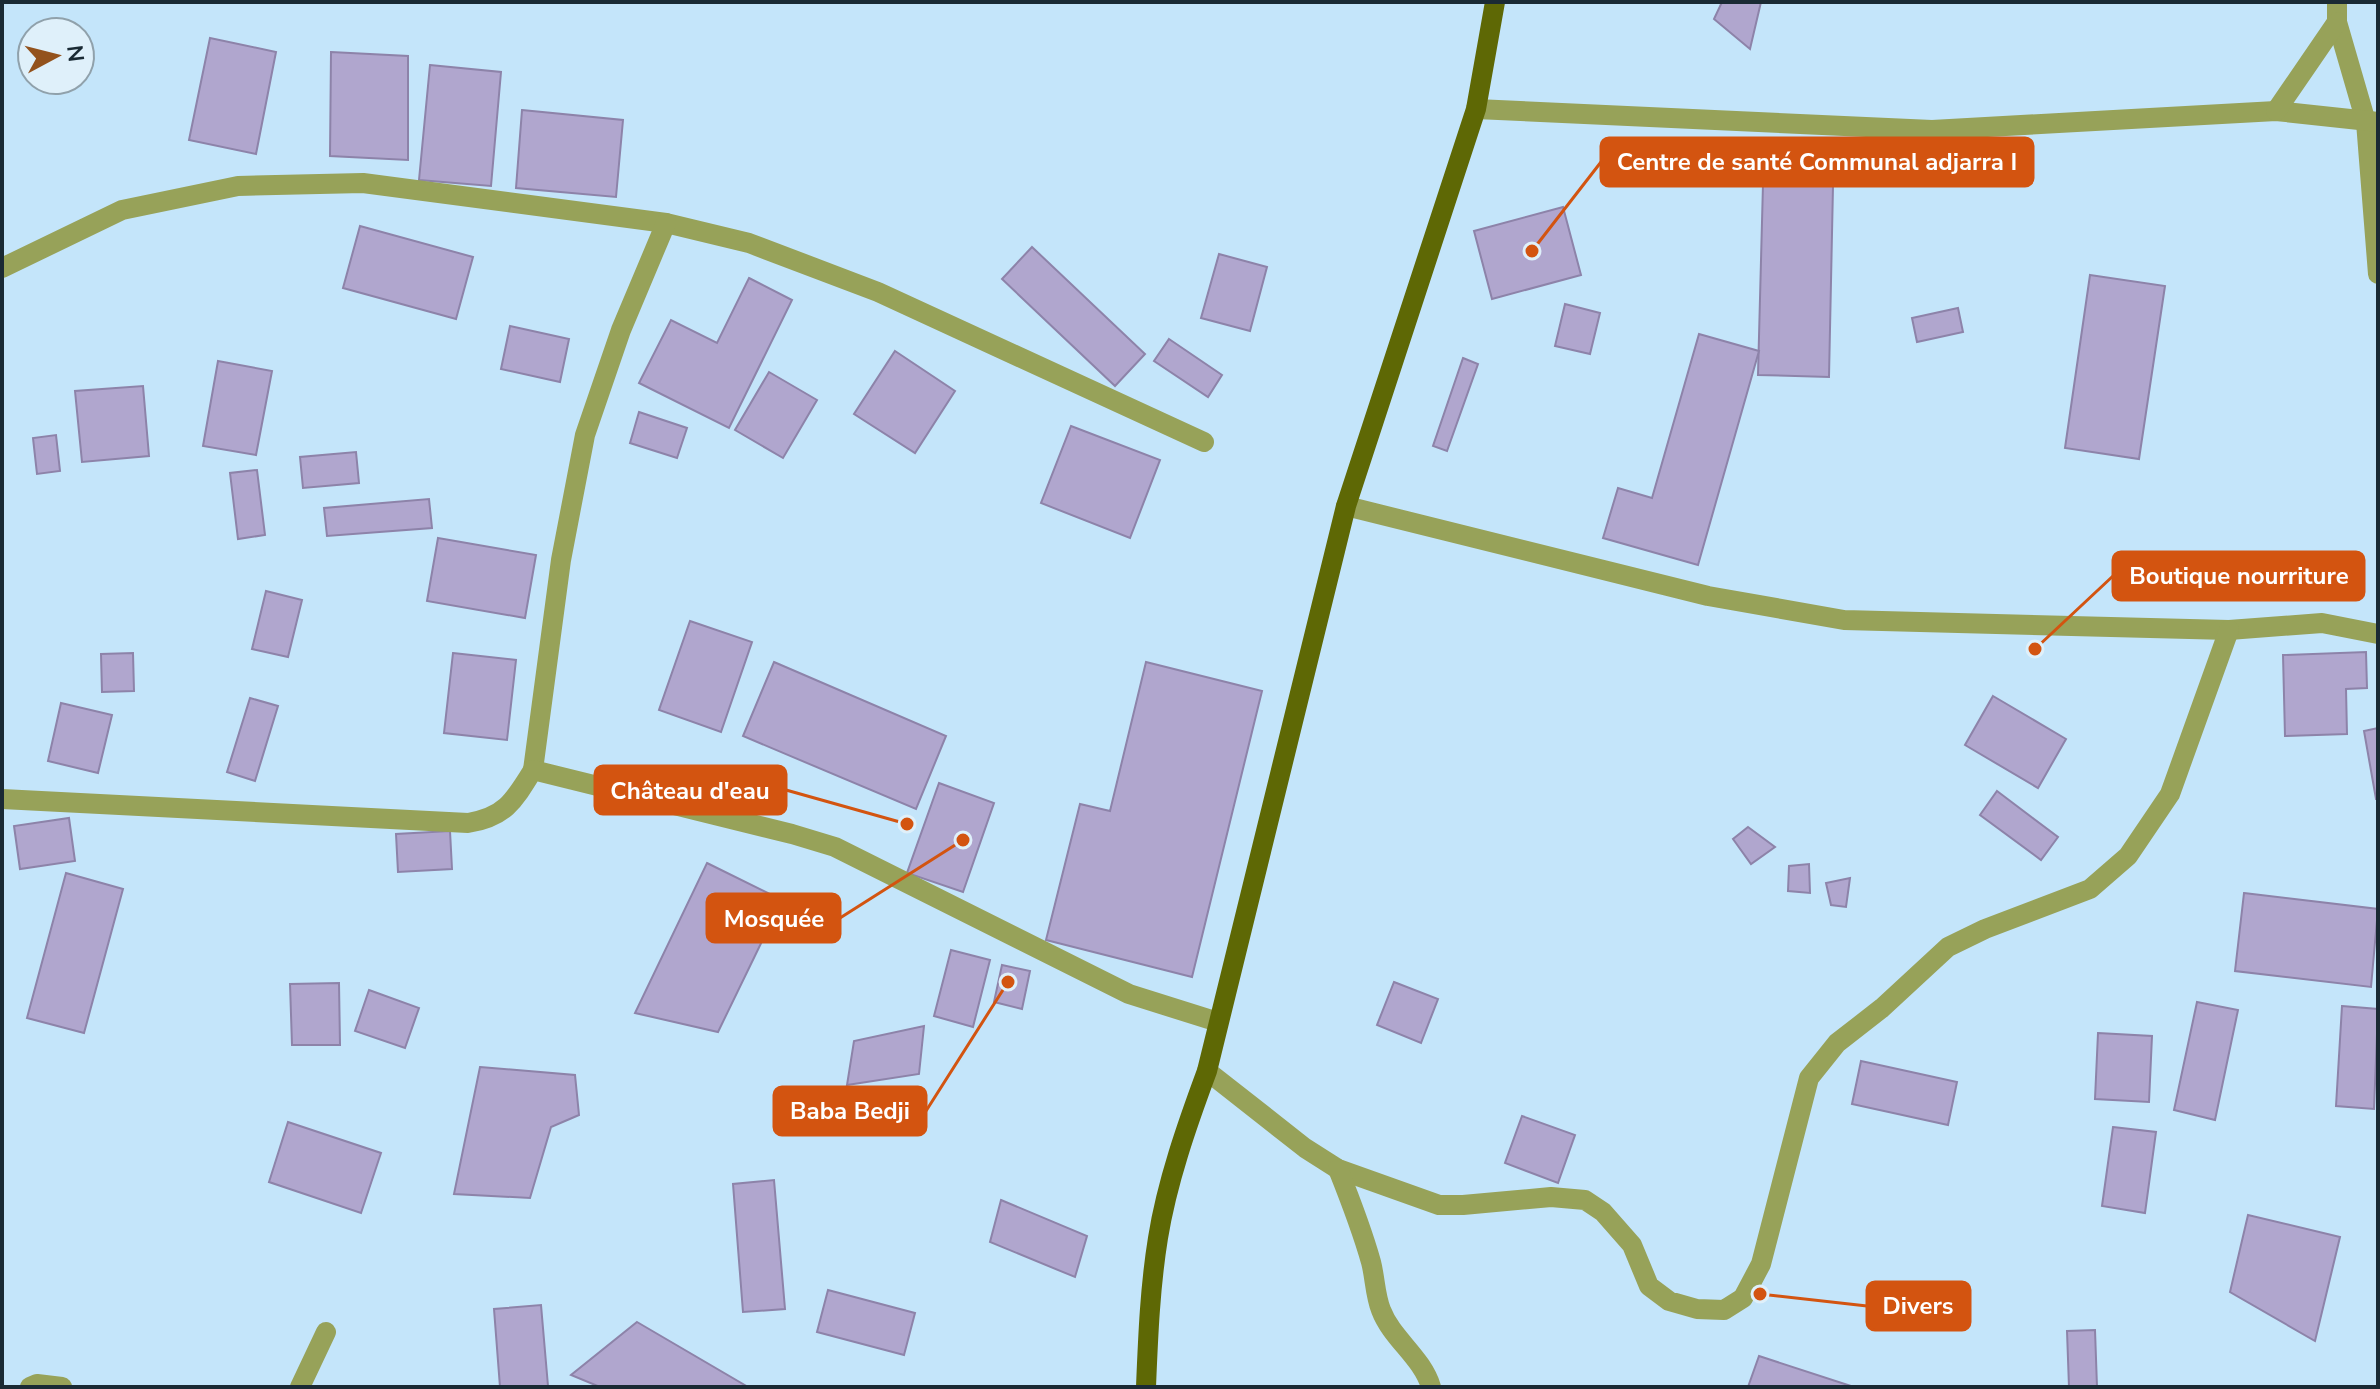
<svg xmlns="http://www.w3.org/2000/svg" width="2380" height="1389" font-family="'Nunito Sans',sans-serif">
<rect width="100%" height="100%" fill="#c4e5fa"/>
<g fill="#b0a6ce" stroke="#8d83a9" stroke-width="2">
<polygon points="1722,2 1761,2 1750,49 1714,19"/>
<polygon points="210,38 276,52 256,154 189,140"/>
<polygon points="331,52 408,56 408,160 330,156"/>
<polygon points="430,65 501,72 491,186 419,180"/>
<polygon points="522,110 623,120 616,197 516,188"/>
<polygon points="1881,153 1947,153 1947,186 1880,185"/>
<polygon points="1763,184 1833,186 1829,377 1758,375"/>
<polygon points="1563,207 1581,275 1492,299 1474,231"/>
<polygon points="360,226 473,257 456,319 343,288"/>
<polygon points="1032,247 1145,354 1115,386 1002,279"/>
<polygon points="1219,254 1267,267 1250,331 1201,318"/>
<polygon points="2090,275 2165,286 2139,459 2065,448"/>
<polygon points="749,278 792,300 729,428 639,383 671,320 717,343"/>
<polygon points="1565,304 1600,313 1590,354 1555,346"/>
<polygon points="1958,308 1963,332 1917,342 1912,318"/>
<polygon points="510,326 569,339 560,382 501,369"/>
<polygon points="1699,334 1759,351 1698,565 1603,538 1618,488 1652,498"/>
<polygon points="1169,339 1222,375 1208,397 1154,361"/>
<polygon points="895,351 955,391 915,453 854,414"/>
<polygon points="1463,358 1478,364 1447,451 1433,446"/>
<polygon points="218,361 272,371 256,455 203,446"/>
<polygon points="769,372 817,400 783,458 735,430"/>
<polygon points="143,386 149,456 82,462 75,391"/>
<polygon points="639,412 687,428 677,458 630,443"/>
<polygon points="1071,426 1160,460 1130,538 1041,503"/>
<polygon points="56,435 60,471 37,474 33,438"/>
<polygon points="356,452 359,483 303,488 300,457"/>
<polygon points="257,470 265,535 238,539 230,473"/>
<polygon points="429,499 432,528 327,536 324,508"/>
<polygon points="438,538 536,555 525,618 427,601"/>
<polygon points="266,591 302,600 288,657 252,649"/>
<polygon points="690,621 752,642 721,732 659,710"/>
<polygon points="2366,652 2367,688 2346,689 2347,734 2285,736 2283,655"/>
<polygon points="133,653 134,691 102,692 101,654"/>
<polygon points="453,653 516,660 507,740 444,733"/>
<polygon points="774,662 946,736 916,809 743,736"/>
<polygon points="1146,662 1262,691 1192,977 1046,940 1080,804 1110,811"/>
<polygon points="1993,696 2066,739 2038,788 1965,745"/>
<polygon points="250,698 278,706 255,781 227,772"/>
<polygon points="61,703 112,715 98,773 48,761"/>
<polygon points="2378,728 2378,799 2376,799 2364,731"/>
<polygon points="939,783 994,803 963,892 907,873"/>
<polygon points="1997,791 2058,837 2041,860 1980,815"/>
<polygon points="69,818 75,861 20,869 14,826"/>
<polygon points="1748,827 1775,847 1751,864 1733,839"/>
<polygon points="450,831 452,869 398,872 396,834"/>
<polygon points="707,863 782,900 718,1032 635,1013"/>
<polygon points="1809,864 1810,893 1788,891 1789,866"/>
<polygon points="66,873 123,889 84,1033 27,1018"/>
<polygon points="1850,878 1846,907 1831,905 1826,883"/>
<polygon points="2244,893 2378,909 2371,987 2235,971"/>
<polygon points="951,950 990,960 973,1027 934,1016"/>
<polygon points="1002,965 1030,971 1022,1009 994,1002"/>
<polygon points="1394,982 1438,999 1421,1043 1377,1025"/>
<polygon points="339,983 340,1045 292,1045 290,984"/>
<polygon points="369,990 419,1008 405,1048 355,1031"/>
<polygon points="2197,1002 2238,1010 2215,1120 2174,1110"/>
<polygon points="2342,1006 2378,1009 2374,1109 2336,1106"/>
<polygon points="924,1026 919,1074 847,1085 854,1041"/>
<polygon points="2098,1033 2152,1036 2149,1102 2095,1099"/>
<polygon points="1861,1061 1957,1082 1948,1125 1852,1104"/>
<polygon points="480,1067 575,1075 579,1115 551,1127 530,1198 454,1194"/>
<polygon points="1522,1116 1575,1135 1558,1183 1505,1163"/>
<polygon points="288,1122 381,1153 361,1213 269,1182"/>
<polygon points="2113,1127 2156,1132 2145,1213 2102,1206"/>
<polygon points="774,1180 785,1309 743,1312 733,1184"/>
<polygon points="1001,1200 1087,1236 1075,1277 990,1242"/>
<polygon points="2248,1215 2340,1237 2315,1341 2230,1292"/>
<polygon points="828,1290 915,1313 904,1355 817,1332"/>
<polygon points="541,1305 548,1386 500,1387 494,1309"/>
<polygon points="637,1322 748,1387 600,1387 571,1375"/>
<polygon points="2095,1330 2097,1387 2069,1387 2067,1331"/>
<polygon points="1759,1356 1854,1387 1748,1387"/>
</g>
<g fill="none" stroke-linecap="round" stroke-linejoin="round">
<g stroke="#97a259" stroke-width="20">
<polyline points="2337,2 2337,22 2366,122 2378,274"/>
<polyline points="1476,109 1932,130 2276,111 2378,122"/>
<polyline points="2276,111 2337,22"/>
<polyline points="2,268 122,210 238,186 363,183 666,223 749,243 878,292 1204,442"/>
<polyline points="1346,506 1708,596 1844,620 2229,630 2322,623 2378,634"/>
<polyline points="533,770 561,560 585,435 621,330 666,223"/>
<path d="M2,799L468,823C505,817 514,801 533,770L792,834L835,847L1129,994L1218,1022"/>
<polyline points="1207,1071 1305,1148 1338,1169 1439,1205 1463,1205 1551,1197 1585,1200 1603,1212 1632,1245 1649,1286 1669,1301 1697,1309 1724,1310 1743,1298 1761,1264 1809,1078 1837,1043 1882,1008 1948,947 1985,929 2090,889 2128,856 2170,794 2229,630"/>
<path d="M1338,1169C1350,1199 1362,1230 1371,1262C1375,1277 1375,1295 1381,1310C1392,1339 1422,1357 1431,1387"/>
<polyline points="30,1387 37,1384 62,1387"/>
<polyline points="300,1387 326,1332"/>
</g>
<path stroke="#5e6805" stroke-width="20" d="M1146,1387C1148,1338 1150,1287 1158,1238C1167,1182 1187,1125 1207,1071L1346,506L1476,109L1495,2"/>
</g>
<path fill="none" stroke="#d35410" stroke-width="3" d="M1532 251L1601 162M2035 649L2113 576M907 824L786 790M963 840L840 918M1008 982L926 1111M1760 1294L1867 1306"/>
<g fill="#d35410" stroke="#dff0fa" stroke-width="3">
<circle cx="1532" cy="251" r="8"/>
<circle cx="2035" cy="649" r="8"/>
<circle cx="907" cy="824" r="8"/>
<circle cx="963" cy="840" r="8"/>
<circle cx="1008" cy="982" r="8"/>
<circle cx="1760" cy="1294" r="8"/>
</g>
<g fill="#d35410" stroke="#d35410" stroke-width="3">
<rect x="1601" y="138" width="432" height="48" rx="8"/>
<rect x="2113" y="552" width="251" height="48" rx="8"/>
<rect x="595" y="766" width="191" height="48" rx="8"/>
<rect x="707" y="894" width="133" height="48" rx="8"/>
<rect x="774" y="1087" width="152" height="48" rx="8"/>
<rect x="1867" y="1282" width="103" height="48" rx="8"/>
</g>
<g font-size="24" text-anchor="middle" font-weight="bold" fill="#fff">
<text x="1817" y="170">Centre de santé Communal adjarra I</text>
<text x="2239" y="584">Boutique nourriture</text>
<text x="690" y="799">Château d'eau</text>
<text x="774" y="927">Mosquée</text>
<text x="850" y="1119">Baba Bedji</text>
<text x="1918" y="1314">Divers</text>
</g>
<rect width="2380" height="1389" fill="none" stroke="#1a2a34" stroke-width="8"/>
<g transform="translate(56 56) rotate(83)"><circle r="38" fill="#dff0fa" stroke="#90a1ab" stroke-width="2"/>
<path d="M0-6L14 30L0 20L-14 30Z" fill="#93521c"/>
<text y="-12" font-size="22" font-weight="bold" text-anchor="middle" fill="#1a2a34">N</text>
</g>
</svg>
